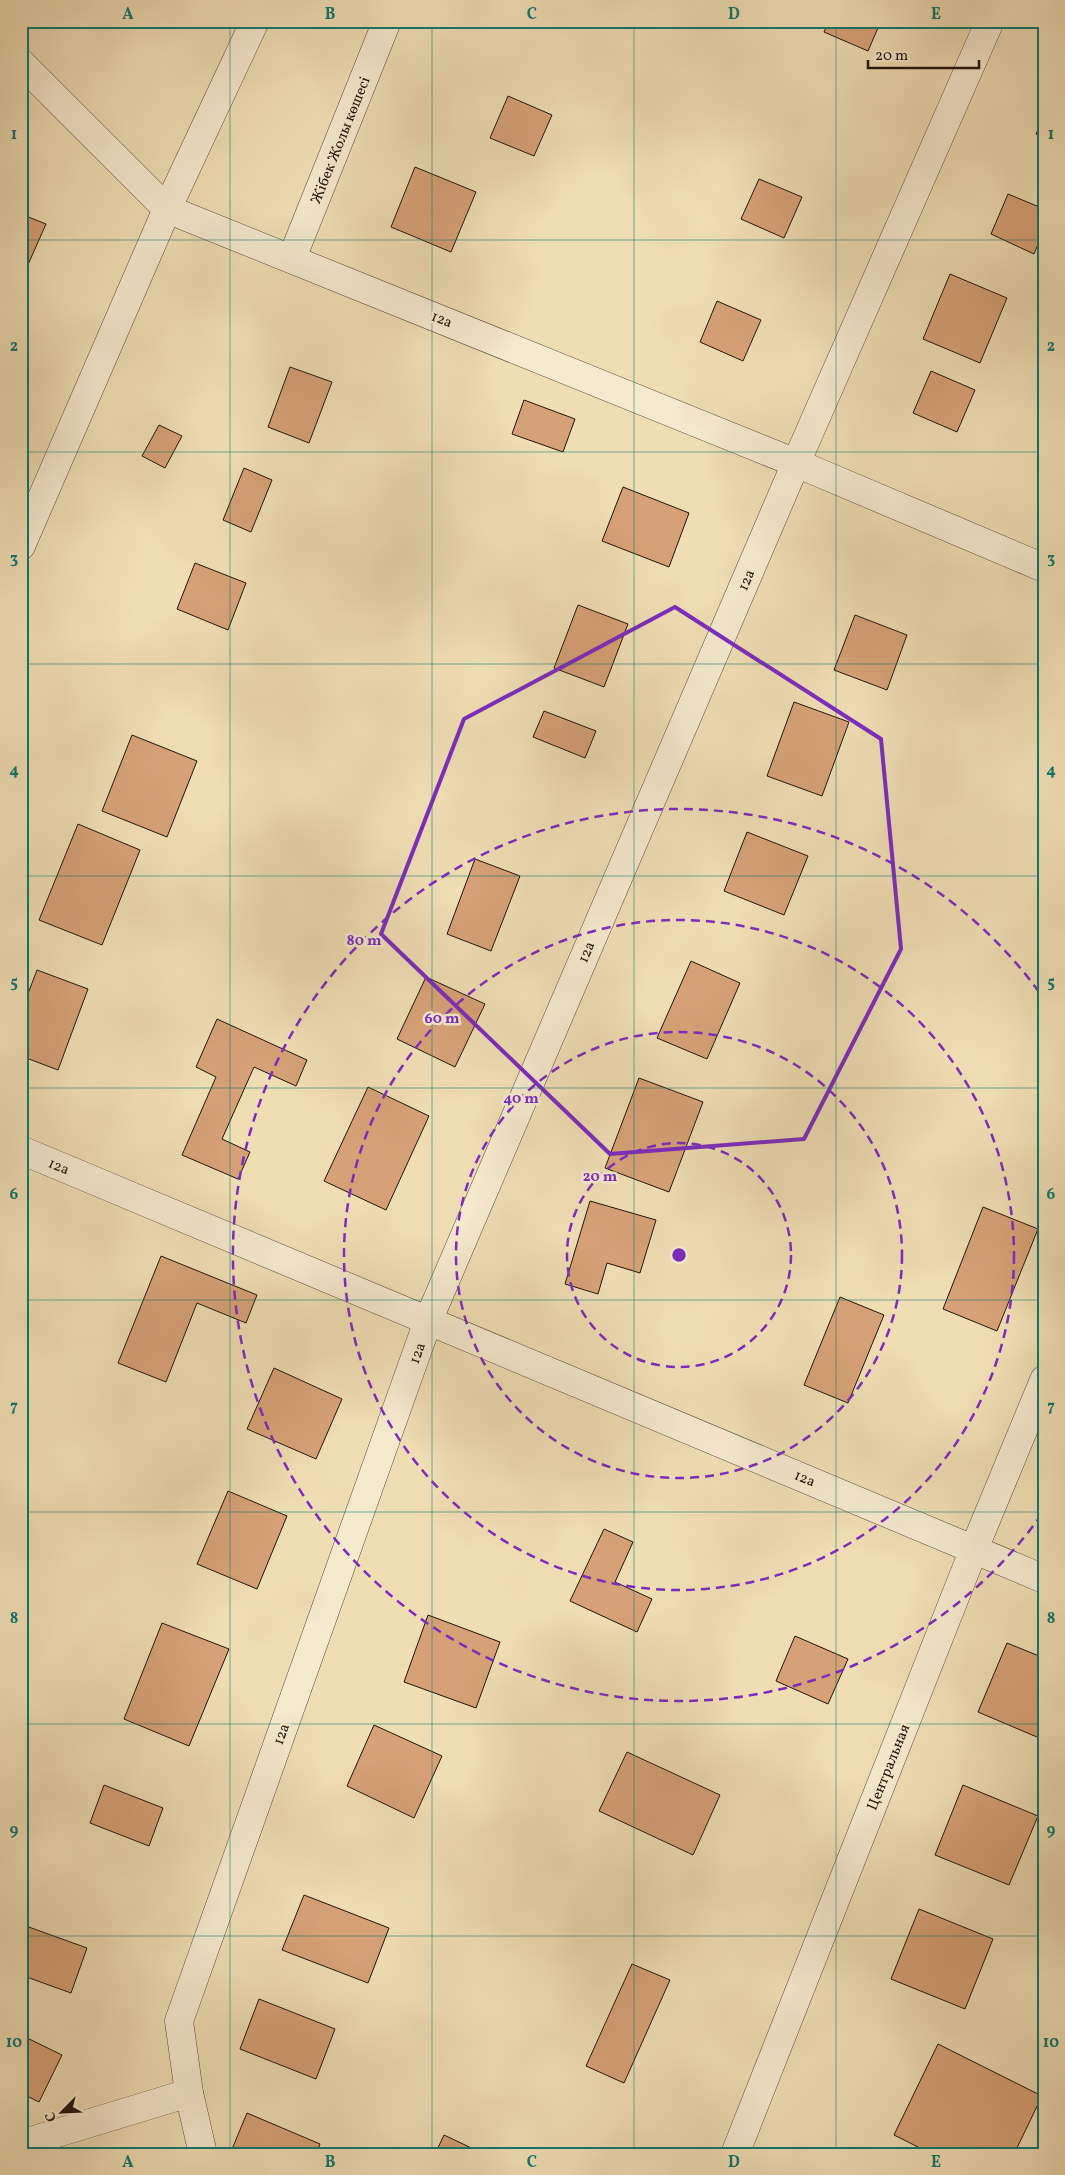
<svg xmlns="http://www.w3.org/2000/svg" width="1065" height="2175" font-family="Vollkorn,serif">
<rect width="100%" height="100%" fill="#efddb4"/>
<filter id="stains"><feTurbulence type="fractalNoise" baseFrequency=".004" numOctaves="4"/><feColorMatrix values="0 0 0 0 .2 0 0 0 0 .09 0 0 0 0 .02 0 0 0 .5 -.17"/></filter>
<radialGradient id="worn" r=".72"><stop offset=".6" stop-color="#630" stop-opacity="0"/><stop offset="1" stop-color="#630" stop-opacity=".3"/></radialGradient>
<g fill="#d6a176" stroke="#20150c">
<polygon points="829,21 881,21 868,51 824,32"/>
<polygon points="508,96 552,115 534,156 490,138"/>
<polygon points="1044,116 1044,138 1036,134"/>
<polygon points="415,167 476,192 451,252 391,227"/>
<polygon points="759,179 802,197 784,238 741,219"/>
<polygon points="1008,194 1044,209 1044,230 1034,254 991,234"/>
<polygon points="21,214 46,224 23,276 21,275"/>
<polygon points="950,274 1007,298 980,363 923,339"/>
<polygon points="717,301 761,320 743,361 700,342"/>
<polygon points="290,367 332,382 309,443 268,427"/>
<polygon points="931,371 975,390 957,432 913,413"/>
<polygon points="524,400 575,419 563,452 512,434"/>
<polygon points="159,425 182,436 165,468 142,456"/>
<polygon points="244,468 272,480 251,532 223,520"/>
<polygon points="623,487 689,513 669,567 602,541"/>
<polygon points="195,563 246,583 228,630 177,609"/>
<polygon points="578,605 628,624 604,687 554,668"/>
<polygon points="855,615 907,635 887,690 834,670"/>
<polygon points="794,702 849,722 822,796 767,776"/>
<polygon points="544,711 596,731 585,758 533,737"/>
<polygon points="132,735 197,761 167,837 102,811"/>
<polygon points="78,824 140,850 102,945 39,920"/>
<polygon points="747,832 808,856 784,915 724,891"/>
<polygon points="475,859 520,876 491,951 447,934"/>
<polygon points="691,961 740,983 707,1059 657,1038"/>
<polygon points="37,970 88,989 58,1070 21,1056 21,1012"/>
<polygon points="426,977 485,1004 455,1067 397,1039"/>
<polygon points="217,1019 307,1060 296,1086 254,1067 222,1139 250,1152 238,1179 182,1155 216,1077 196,1067"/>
<polygon points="639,1078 703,1102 669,1192 605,1168"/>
<polygon points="368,1087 429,1116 386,1210 324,1181"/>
<polygon points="590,1201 656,1220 640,1273 607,1263 598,1294 565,1284"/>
<polygon points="983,1207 1038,1229 997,1331 943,1309"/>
<polygon points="161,1256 257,1295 246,1323 197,1303 166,1382 118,1363"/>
<polygon points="840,1297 884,1315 848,1403 804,1385"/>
<polygon points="274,1368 342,1399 316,1459 247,1429"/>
<polygon points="228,1491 287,1516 257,1589 197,1564"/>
<polygon points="604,1529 633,1542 615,1582 652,1599 637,1632 570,1601"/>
<polygon points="428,1615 500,1642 476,1708 404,1682"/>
<polygon points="162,1623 229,1649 189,1746 124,1719"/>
<polygon points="795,1636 848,1659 828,1704 776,1681"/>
<polygon points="1007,1643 1044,1658 1044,1740 978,1712"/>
<polygon points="374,1725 442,1756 414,1818 347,1786"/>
<polygon points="627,1752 720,1795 693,1855 599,1811"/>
<polygon points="104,1785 163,1808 149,1846 90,1823"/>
<polygon points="963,1785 1038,1816 1009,1885 935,1855"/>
<polygon points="304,1895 389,1928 368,1983 282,1950"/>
<polygon points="919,1909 993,1939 965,2009 891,1979"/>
<polygon points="26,1926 87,1948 71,1993 21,1975 21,1938"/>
<polygon points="632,1964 670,1980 624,2083 586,2066"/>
<polygon points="259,1999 335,2029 316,2079 240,2049"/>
<polygon points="21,2035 62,2055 39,2102 21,2093"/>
<polygon points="938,2044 1042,2096 1014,2154 932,2154 894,2135"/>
<polygon points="247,2113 320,2144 316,2154 230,2154"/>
<polygon points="444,2135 484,2154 435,2154"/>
</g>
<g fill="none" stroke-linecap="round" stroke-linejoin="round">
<g stroke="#544736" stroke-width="29">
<g id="minor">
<polyline points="990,21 796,463 1044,568"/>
<polyline points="21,63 167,209 796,463 428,1321 179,2021 189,2093 203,2154"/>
<polyline points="292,258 387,21"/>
<polyline points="21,546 167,209 255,21"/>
<polyline points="21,1150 1044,1579"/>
<polyline points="21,2144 189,2093"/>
<polyline points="735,2154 974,1549 1044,1380"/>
</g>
</g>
<use href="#minor" stroke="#f5e9ce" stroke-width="28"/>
</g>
<path fill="none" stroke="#7b2cbf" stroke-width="4" stroke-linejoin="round" d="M675,607L881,739L901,949L804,1139L610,1154L381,934L464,719Z"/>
<path fill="none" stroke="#0f766e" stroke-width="1" stroke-opacity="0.55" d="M230,21V2154M432,21V2154M634,21V2154M836,21V2154M21,240H1044M21,452H1044M21,664H1044M21,876H1044M21,1088H1044M21,1300H1044M21,1512H1044M21,1724H1044M21,1936H1044"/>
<g fill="none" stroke="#7b2cbf" stroke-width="2.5" stroke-dasharray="9 6">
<circle cx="679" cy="1255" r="112"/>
<circle cx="679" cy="1255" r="223"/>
<circle cx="679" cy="1255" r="335"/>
<path d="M1042 1514A446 446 0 1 1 1042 996"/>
</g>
<g text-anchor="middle" stroke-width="5" stroke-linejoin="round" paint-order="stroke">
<g font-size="15" fill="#20150c" stroke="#f5e9ce">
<text transform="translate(340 140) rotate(-68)" y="5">Жібек Жолы көшесі</text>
<text transform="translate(442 319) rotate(22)" y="5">12а</text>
<text transform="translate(746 580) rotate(-67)" y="5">12а</text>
<text transform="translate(586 952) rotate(-67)" y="5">12а</text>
<text transform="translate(59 1166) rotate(23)" y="5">12а</text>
<text transform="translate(417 1353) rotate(-70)" y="5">12а</text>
<text transform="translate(805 1478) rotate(23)" y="5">12а</text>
<text transform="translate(281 1734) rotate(-70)" y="5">12а</text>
<text transform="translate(888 1767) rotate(-68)" y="5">Центральная</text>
</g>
</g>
<circle cx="679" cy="1255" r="8" fill="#7b2cbf" stroke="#f5e9ce" stroke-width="2.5"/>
<g font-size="15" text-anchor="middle" font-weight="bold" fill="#7b2cbf" stroke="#f5e9ce" stroke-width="5" stroke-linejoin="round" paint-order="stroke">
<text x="364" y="945">80 m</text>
<text x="442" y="1023">60 m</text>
<text x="521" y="1103">40 m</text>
<text x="600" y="1181">20 m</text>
</g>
<rect width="1065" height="2175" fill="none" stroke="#efddb4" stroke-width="55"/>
<g transform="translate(62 2112) rotate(246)" stroke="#f5e9ce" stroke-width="4" paint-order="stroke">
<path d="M0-4L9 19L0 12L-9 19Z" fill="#20150c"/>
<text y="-8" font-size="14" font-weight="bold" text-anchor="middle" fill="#20150c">С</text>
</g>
<path d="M868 60v8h111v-8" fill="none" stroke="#20150c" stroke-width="2.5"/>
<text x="875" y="60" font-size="15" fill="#20150c" stroke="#f5e9ce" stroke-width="4" paint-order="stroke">20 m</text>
<rect x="28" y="28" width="1010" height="2120" fill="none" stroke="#0f766e" stroke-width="2"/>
<g font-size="16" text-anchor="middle" font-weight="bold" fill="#0f766e">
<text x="128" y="19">A</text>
<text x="330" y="19">B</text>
<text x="532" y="19">C</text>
<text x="734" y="19">D</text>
<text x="936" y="19">E</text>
<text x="14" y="139">1</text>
<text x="1051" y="139">1</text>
<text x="14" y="351">2</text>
<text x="1051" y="351">2</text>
<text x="14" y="563">3</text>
<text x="1051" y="563">3</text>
<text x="14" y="775">4</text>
<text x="1051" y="775">4</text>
<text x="14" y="987">5</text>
<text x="1051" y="987">5</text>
<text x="14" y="1199">6</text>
<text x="1051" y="1199">6</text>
<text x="14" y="1411">7</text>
<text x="1051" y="1411">7</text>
<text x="14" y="1623">8</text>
<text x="1051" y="1623">8</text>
<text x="14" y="1835">9</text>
<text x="1051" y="1835">9</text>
<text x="14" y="2047">10</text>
<text x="1051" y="2047">10</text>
<text x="128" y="2167">A</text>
<text x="330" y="2167">B</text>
<text x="532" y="2167">C</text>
<text x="734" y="2167">D</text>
<text x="936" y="2167">E</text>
</g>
<rect width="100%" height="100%" filter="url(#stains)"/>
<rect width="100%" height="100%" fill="url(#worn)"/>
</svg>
